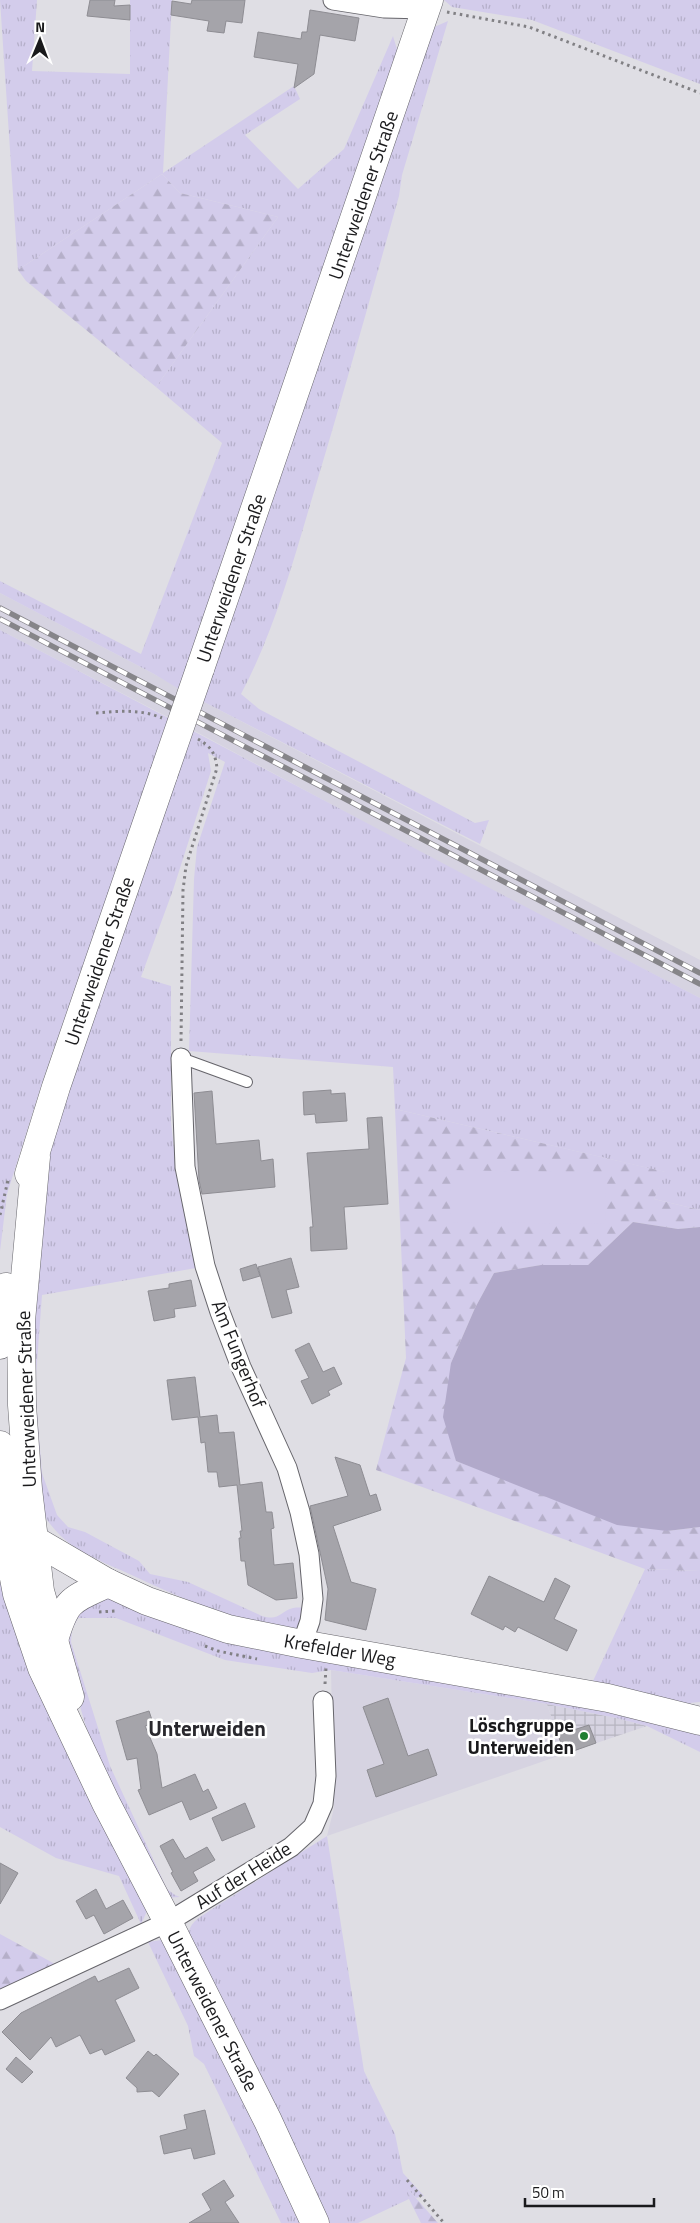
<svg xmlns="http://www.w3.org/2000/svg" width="700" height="2223" font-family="'Titillium Web',sans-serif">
<defs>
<pattern id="industrial-grid" width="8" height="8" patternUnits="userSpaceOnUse" patternTransform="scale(1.25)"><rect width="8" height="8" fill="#d6d3e1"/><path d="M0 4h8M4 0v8" fill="none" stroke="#b7b5c0"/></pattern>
<pattern id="grass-tufts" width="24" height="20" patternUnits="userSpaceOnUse" patternTransform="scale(1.25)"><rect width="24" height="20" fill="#d3cceb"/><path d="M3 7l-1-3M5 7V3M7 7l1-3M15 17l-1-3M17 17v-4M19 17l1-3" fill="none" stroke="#b5afc9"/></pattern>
<pattern id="forest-firs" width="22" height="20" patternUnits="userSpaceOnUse" patternTransform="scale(1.25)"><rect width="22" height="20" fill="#d3cceb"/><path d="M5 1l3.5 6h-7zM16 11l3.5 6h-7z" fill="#b5afc9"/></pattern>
</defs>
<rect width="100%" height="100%" fill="#dfdee4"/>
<g fill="#d6d3e1">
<polygon points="0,593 154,674 202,701 700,960 700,998 470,879 193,730 0,630"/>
<polygon points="331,1670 547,1704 564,1754 327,1836 334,1808"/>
</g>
<polygon fill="url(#industrial-grid)" points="547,1704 616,1718 647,1726 564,1754"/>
<g fill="url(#grass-tufts)">
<polygon points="0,0 37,0 32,71 130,74 130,0 172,0 163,173 294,86 300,99 245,135 298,189 344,149 393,36 401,63 179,689 154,674 0,593 0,581 141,654 222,443 156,387 278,217 180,193 162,174 18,270"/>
<polygon points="444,0 700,0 700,84 532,20 452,7"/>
<path d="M448,21L402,175L399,196C371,296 343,395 313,495C293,562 274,632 241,694L259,709L475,823L489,820L480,844L202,701L432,28Z"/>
<path d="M0,630C234,751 466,877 700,998V1210L654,1199L665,1172L395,1109L393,1067L189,1051L194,879L197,847L225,762L208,753L211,771L173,890L141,977L171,986V1122L177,1177L196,1268L42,1295L35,1389L42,1473L57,1515L68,1527L85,1532L139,1561L150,1574L188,1582L262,1616C280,1621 279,1612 293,1608C297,1607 302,1608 306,1607L301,1628L293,1632C241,1625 186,1600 138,1578C117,1568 93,1559 73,1546C60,1537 51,1526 42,1513L25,1351L40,1178L188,742L165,731L44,1077L7,1194L0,1251Z"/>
<polygon points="0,1563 149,1907 141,1924 119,1876 56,1858 0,1827"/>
<polygon points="645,1569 700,1571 700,1702 689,1703 700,1707 340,1640 593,1681"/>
<polygon points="90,1594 700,1729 700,1752 647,1726 616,1718 547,1704 331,1670 312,1673 225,1660 116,1618 78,1618 72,1630 71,1642 110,1766 167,1889 175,1895 180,1897 163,1898 87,1730 60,1639"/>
<path d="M327,1836L364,2071L395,2134L403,2173L424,2196L416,2198L408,2189L409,2199L358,2223H322L189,1940C187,1924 196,1920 209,1911Z"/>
<polygon points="161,1940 170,1946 303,2223 281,2223 204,2064 194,2056 188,2026 148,1942"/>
</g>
<g fill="url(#forest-firs)">
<polygon points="162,174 180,193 278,217 156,387 26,281 18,270"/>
<polygon points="395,1109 666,1172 654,1199 700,1210 700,1227 678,1229 633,1222 588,1265 541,1265 494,1273 475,1308 451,1363 456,1461 510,1481 667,1531 700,1527 700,1571 645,1569 376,1470 406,1358"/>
<polygon points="0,1934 55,1964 0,1989"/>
<polygon points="407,2188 438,2223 421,2223 409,2199"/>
</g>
<polygon fill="#d3cceb" points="451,1170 606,1173 605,1224 450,1222"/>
<polygon fill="#b1a9ca" points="633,1222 678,1229 700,1227 700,1527 667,1531 617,1525 456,1461 443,1417 451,1363 475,1308 494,1273 541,1265 588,1265"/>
<g fill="#a5a4aa" stroke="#8e8d93">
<polygon points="90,0 115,0 114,6 130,5 130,20 87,16"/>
<polygon points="192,0 245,0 242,23 226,21 224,33 207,31 209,21 171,15 172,1 191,4"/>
<polygon points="310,10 359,18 355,41 320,35 314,74 294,88 298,64 254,57 258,32 301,39 302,32 307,32"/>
<polygon points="331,1090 331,1094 345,1093 347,1121 316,1123 315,1114 304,1115 303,1092"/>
<polygon points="212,1091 216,1144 259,1140 261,1161 273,1159 275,1187 202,1194 199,1180 194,1093"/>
<polygon points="382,1117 388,1204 344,1207 347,1249 311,1251 310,1227 313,1227 307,1153 369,1149 367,1118"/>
<polygon points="291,1258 299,1287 286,1290 292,1313 272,1318 258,1267"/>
<polygon points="256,1264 260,1276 243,1281 240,1269"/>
<polygon points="191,1280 196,1306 174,1309 175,1317 154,1321 148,1291 169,1288 169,1284"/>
<polygon points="309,1343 323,1372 334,1367 342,1384 328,1391 330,1395 312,1404 301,1381 309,1378 295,1350"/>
<polygon points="195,1377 200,1417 217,1415 219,1433 234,1432 240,1485 262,1482 266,1512 272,1512 274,1528 271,1529 274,1565 293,1563 297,1598 276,1600 248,1585 245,1561 241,1561 239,1538 241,1538 240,1531 242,1531 237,1485 219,1487 217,1472 208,1472 205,1442 201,1443 198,1417 172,1420 167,1380"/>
<polygon points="335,1457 360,1465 370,1496 376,1494 381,1510 333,1526 351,1582 376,1589 366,1630 325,1620 328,1589 310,1506 348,1496"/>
<polygon points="489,1576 544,1602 555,1578 570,1586 554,1619 577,1630 567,1651 518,1627 515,1632 505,1626 503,1630 471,1614"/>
<polygon points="388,1698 408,1756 428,1749 437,1775 376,1797 367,1770 384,1764 363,1707"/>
<polygon points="149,1711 153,1723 145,1726 157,1754 162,1788 195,1774 203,1792 208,1789 217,1808 190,1820 182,1801 149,1815 138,1790 141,1789 137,1758 127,1760 116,1721"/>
<polygon points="589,1725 596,1743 565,1754 558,1735"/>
<polygon points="245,1803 255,1827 222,1841 212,1818"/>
<polygon points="173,1839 185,1859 207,1847 215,1860 193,1872 198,1881 181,1891 171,1873 173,1872 160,1846"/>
<polygon points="0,1863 18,1873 0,1904"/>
<polygon points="96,1889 106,1909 123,1900 133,1918 104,1934 94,1915 86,1919 76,1901"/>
<polygon points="129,1968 139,1988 115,2000 135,2041 105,2055 102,2049 90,2054 80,2035 56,2047 51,2037 30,2060 2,2032 21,2013 95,1976 98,1982"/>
<polygon points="148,2051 154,2056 156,2054 179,2074 159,2097 152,2091 137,2092 137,2088 126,2078"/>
<polygon points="16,2057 33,2072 22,2083 6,2069"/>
<polygon points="205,2110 215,2154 194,2159 191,2148 164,2154 160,2136 187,2129 184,2115"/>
<polygon points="224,2180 234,2196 225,2202 239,2223 189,2223 211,2210 202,2194"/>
</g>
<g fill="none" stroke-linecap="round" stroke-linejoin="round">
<g stroke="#66656b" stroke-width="12">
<polyline id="lane" points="181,1058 247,1082"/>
</g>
<g stroke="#66656b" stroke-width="21">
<g id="street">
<polyline points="333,0 384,8 426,9"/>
<polyline points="181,1058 185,1167 205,1266 220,1312 241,1367 287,1468 300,1512 309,1554 313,1599 310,1621 302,1644"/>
<polyline points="0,2000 168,1922 291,1847 313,1827 323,1804 326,1776 323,1701"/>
</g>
</g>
<g stroke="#66656b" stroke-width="29">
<g id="secondary">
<polyline points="200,669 429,0"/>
<polyline points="36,1157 21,1321 22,1405 28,1489 40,1591 70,1697"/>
<polyline points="29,1174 56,1087 164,773"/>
<polyline points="0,1345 6,1287"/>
<polyline points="0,1445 10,1557 17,1594 42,1668 106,1803 168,1922 268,2121 315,2223"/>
<polyline points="0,1520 108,1583 147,1601 228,1629 302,1644 608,1698 700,1721"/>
<path d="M54,1640C66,1599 71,1600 108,1583"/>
</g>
</g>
<g stroke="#818084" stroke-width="3" stroke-dasharray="2.5 4" stroke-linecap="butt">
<polyline points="447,12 529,27 700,93"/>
<path d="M96,713C119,711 141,709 162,718"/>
<path d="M181,1041L183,890L186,866L217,768C215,752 211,747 198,739"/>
<polyline points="0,1215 8,1180"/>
<polyline points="99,1612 116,1611"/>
<polyline points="205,1646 218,1651 257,1659"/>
<polyline points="325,1684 326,1668"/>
<polyline points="407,2180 444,2223"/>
</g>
<use href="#lane" stroke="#fff" stroke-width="10"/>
<use href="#street" stroke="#fff" stroke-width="19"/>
<use href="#secondary" stroke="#fff" stroke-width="28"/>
<g stroke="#868589" stroke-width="5.5">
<g id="rail">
<polyline points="0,608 700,973"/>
<polyline points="0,619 700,984"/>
</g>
</g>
<use href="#rail" stroke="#fff" stroke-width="4" stroke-dasharray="11" stroke-linecap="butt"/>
<g stroke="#66656b" stroke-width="29" stroke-linecap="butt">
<polyline id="secondary-bridge" points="164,773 200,669"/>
</g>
<use href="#secondary-bridge" stroke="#fff" stroke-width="28"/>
</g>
<circle fill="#207f31" stroke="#fff" stroke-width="2" cx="584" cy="1736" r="5"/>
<g text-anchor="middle" stroke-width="5" stroke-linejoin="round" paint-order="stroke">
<g font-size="19" fill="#1a1a1c" stroke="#fff">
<text transform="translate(363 195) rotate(-71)" y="7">Unterweidener Straße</text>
<text transform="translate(231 578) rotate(-71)" y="7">Unterweidener Straße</text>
<text transform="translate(99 961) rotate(-71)" y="7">Unterweidener Straße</text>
<text transform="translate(239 1354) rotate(68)" y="7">Am Fungerhof</text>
<text transform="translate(26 1399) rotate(-92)" y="7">Unterweidener Straße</text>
<text transform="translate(340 1650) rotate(10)" y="7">Krefelder Weg</text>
<text transform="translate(243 1875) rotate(-32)" y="7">Auf der Heide</text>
<text transform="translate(213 2011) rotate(63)" y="7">Unterweidener Straße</text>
</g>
<g font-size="19" font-weight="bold" fill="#1a1a1c" stroke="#fff" text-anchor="end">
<text x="574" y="1732">Löschgruppe<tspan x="574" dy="22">Unterweiden</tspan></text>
</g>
<g font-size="21" font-weight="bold" fill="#29282d" stroke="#fff">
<text x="207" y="1736">Unterweiden</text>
</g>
</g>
<g transform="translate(40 40) rotate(1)" stroke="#ffffff" stroke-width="4" paint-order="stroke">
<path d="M0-4L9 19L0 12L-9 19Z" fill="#1a1a1c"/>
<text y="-8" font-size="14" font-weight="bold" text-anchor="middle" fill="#1a1a1c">N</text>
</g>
<path d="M525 2198v8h129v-8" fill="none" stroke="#1a1a1c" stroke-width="2.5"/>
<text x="532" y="2198" font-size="15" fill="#1a1a1c" stroke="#ffffff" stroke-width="4" paint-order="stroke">50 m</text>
</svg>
